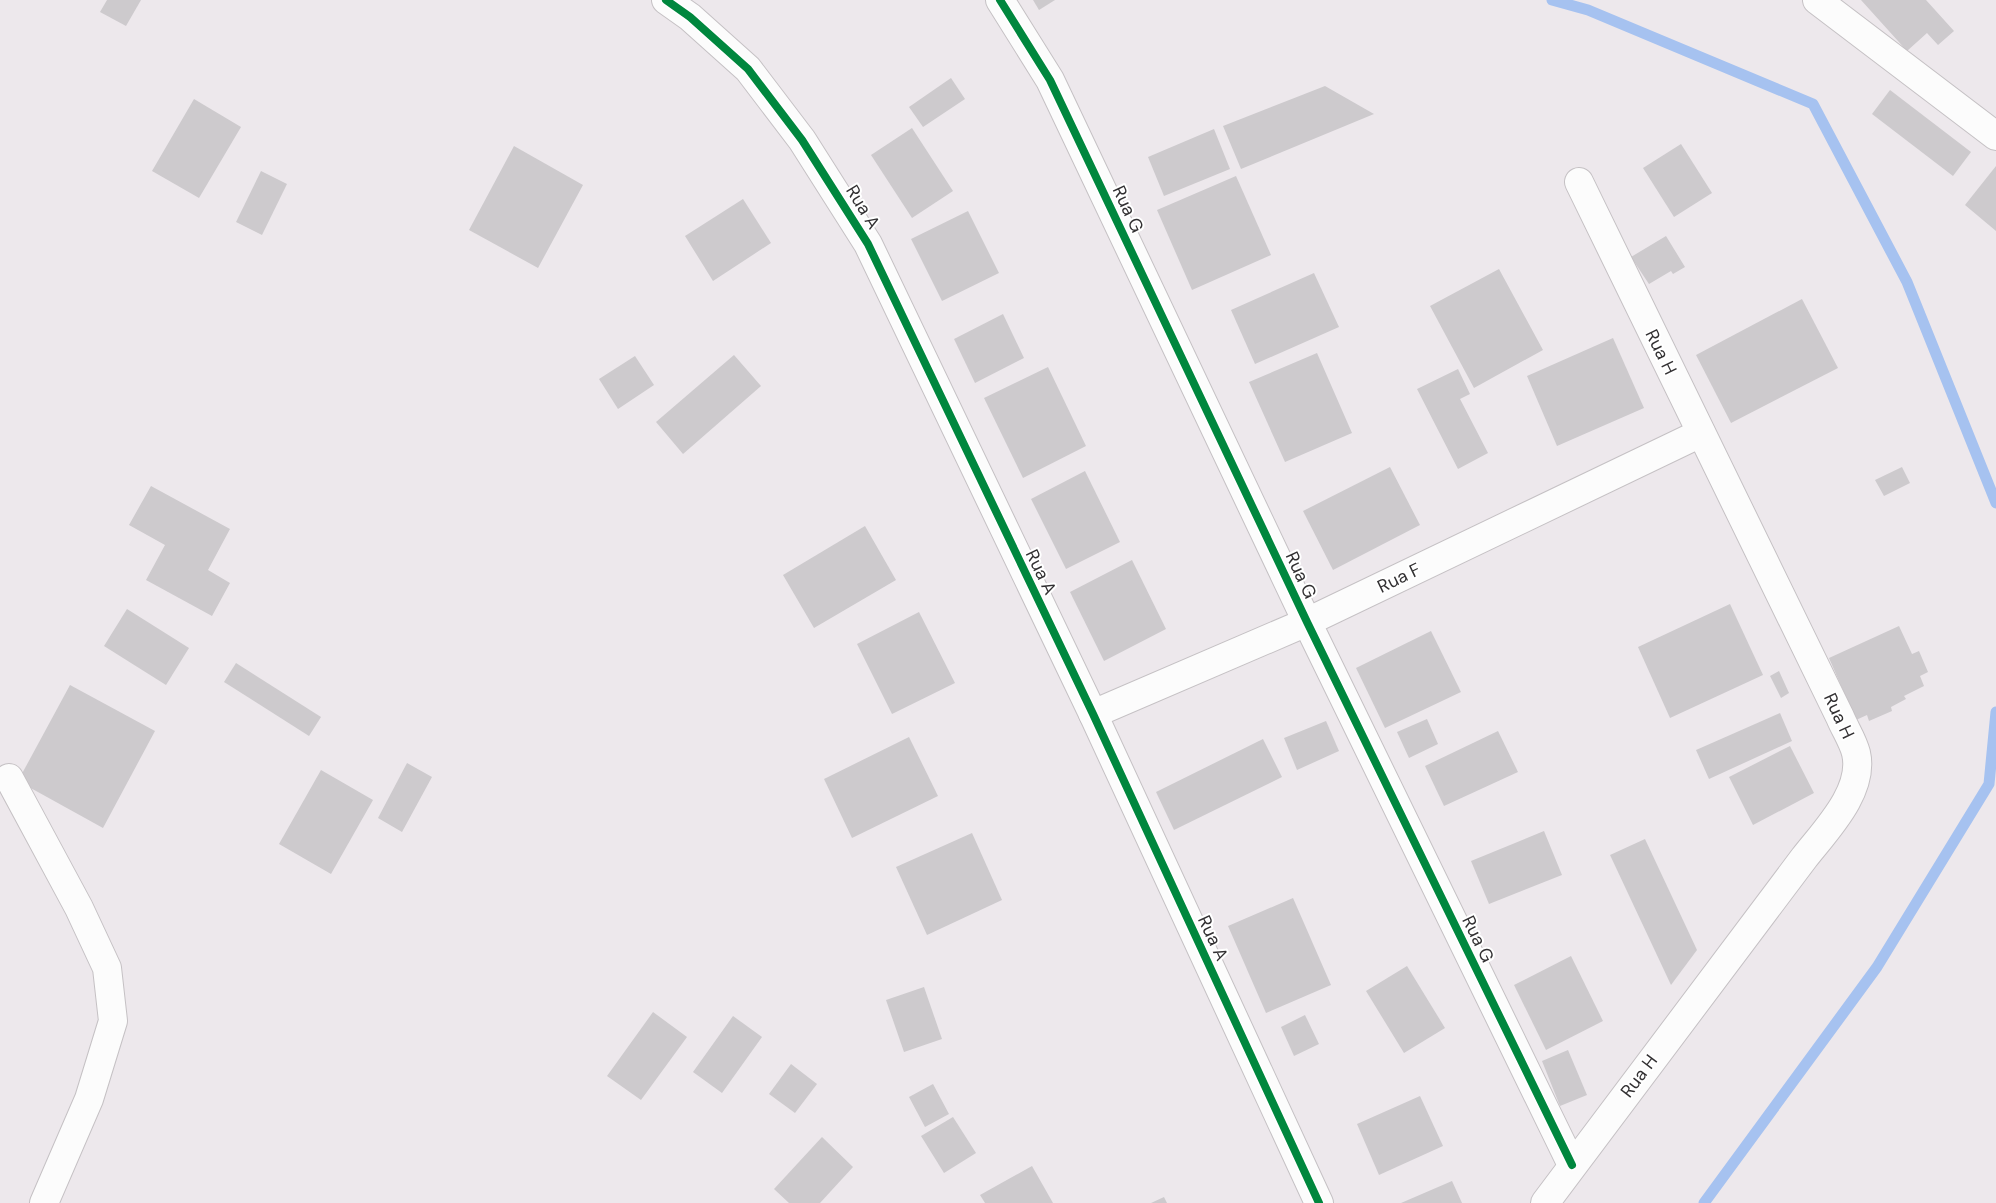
<svg xmlns="http://www.w3.org/2000/svg" width="1996" height="1203" font-family="'DM Sans',sans-serif">
<rect width="100%" height="100%" fill="#ede8ec"/>
<g fill="none" stroke-linecap="round" stroke-linejoin="round">
<g stroke="#a6c2f0" stroke-width="11">
<polyline points="1552,0 1588,10 1813,104 1907,282 1996,503"/>
<polyline points="1704,1203 1877,967 1989,784 1996,712"/>
</g>
</g>
<g fill="#cdcacd">
<polygon points="107,0 141,0 126,26 100,12"/>
<polygon points="1033,0 1055,0 1039,10"/>
<polygon points="1861,0 1926,0 1954,31 1938,45 1927,33 1907,51"/>
<polygon points="951,78 965,99 923,127 909,107"/>
<polygon points="1325,86 1374,114 1241,169 1223,126"/>
<polygon points="1890,90 1971,152 1953,176 1872,114"/>
<polygon points="194,99 241,127 199,198 152,171"/>
<polygon points="912,128 953,191 912,218 871,155"/>
<polygon points="1214,129 1230,169 1164,196 1148,157"/>
<polygon points="1681,144 1712,193 1674,217 1643,168"/>
<polygon points="514,146 583,185 538,268 469,230"/>
<polygon points="1996,166 1996,231 1965,205"/>
<polygon points="261,171 287,184 262,235 236,222"/>
<polygon points="1236,176 1271,255 1192,290 1157,210"/>
<polygon points="743,199 771,243 713,281 685,236"/>
<polygon points="968,211 999,273 942,301 911,239"/>
<polygon points="1666,236 1685,267 1673,274 1671,271 1649,284 1631,257"/>
<polygon points="1499,269 1543,350 1474,388 1430,306"/>
<polygon points="1314,273 1339,327 1255,364 1231,310"/>
<polygon points="1802,299 1838,368 1731,423 1696,355"/>
<polygon points="1003,314 1024,358 975,383 954,339"/>
<polygon points="1613,338 1644,408 1557,446 1527,376"/>
<polygon points="1317,353 1352,433 1285,462 1249,382"/>
<polygon points="734,355 761,386 683,454 656,422"/>
<polygon points="635,356 654,385 618,409 599,379"/>
<polygon points="1048,367 1086,446 1023,478 984,398"/>
<polygon points="1458,369 1470,394 1460,399 1488,453 1458,469 1417,389"/>
<polygon points="1390,467 1420,525 1333,570 1303,511"/>
<polygon points="1902,467 1910,483 1884,496 1875,480"/>
<polygon points="1085,471 1120,542 1066,569 1031,499"/>
<polygon points="151,486 230,529 208,570 230,583 212,616 146,580 165,545 129,525"/>
<polygon points="865,526 896,580 814,628 783,575"/>
<polygon points="1132,560 1166,629 1104,661 1070,592"/>
<polygon points="1730,604 1763,675 1670,718 1638,647"/>
<polygon points="127,609 189,648 166,685 104,646"/>
<polygon points="919,612 955,683 892,714 857,644"/>
<polygon points="1899,626 1912,654 1919,651 1928,672 1920,676 1924,686 1904,696 1906,699 1891,707 1892,711 1869,721 1867,715 1856,720 1829,658"/>
<polygon points="1431,631 1461,692 1385,728 1356,668"/>
<polygon points="236,663 321,717 309,736 224,682"/>
<polygon points="1779,671 1789,693 1781,698 1770,676"/>
<polygon points="70,685 155,731 103,828 18,781"/>
<polygon points="1780,713 1792,741 1709,779 1696,750"/>
<polygon points="1427,719 1438,744 1409,758 1397,732"/>
<polygon points="1326,721 1339,751 1297,770 1284,738"/>
<polygon points="1498,731 1518,772 1444,806 1425,766"/>
<polygon points="909,737 938,796 852,838 824,779"/>
<polygon points="1263,739 1282,777 1174,830 1156,792"/>
<polygon points="1790,746 1814,793 1753,825 1729,777"/>
<polygon points="407,763 432,777 402,832 378,818"/>
<polygon points="321,770 373,800 331,874 279,844"/>
<polygon points="1544,831 1562,875 1489,904 1471,861"/>
<polygon points="972,833 1002,900 927,935 896,867"/>
<polygon points="1645,839 1697,950 1671,985 1610,855"/>
<polygon points="1293,898 1331,985 1266,1013 1228,926"/>
<polygon points="1571,956 1603,1021 1546,1050 1514,985"/>
<polygon points="1407,966 1445,1028 1404,1053 1366,991"/>
<polygon points="924,987 942,1039 904,1052 886,1000"/>
<polygon points="653,1012 687,1037 641,1100 607,1076"/>
<polygon points="1305,1015 1319,1044 1294,1056 1281,1027"/>
<polygon points="733,1016 762,1037 722,1093 693,1072"/>
<polygon points="1568,1050 1587,1095 1560,1106 1542,1061"/>
<polygon points="791,1064 817,1084 795,1113 769,1094"/>
<polygon points="933,1084 949,1114 925,1127 909,1097"/>
<polygon points="1420,1096 1443,1146 1379,1175 1357,1124"/>
<polygon points="953,1117 976,1153 944,1173 921,1136"/>
<polygon points="822,1137 853,1167 820,1203 789,1203 774,1189"/>
<polygon points="1032,1166 1053,1203 985,1203 980,1195"/>
<polygon points="1452,1181 1462,1203 1401,1203"/>
<polygon points="1164,1197 1167,1203 1151,1203"/>
</g>
<g fill="none" stroke-linecap="round" stroke-linejoin="round">
<g stroke="#c5c1c4" stroke-width="30">
<g id="minor">
<polyline points="666,0 690,17 748,69 802,140 868,244 1093,714 1319,1203"/>
<polyline points="1000,0 1050,80 1307,622 1572,1165"/>
<polyline points="1817,0 1996,136"/>
<polyline points="1093,714 1307,622 1701,433"/>
<polyline points="9,778 79,908 107,968 113,1021 89,1099 44,1203"/>
<path d="M1545,1203L1804,858C1825,831 1865,791 1856,753C1853,741 1845,729 1840,717L1579,182"/>
</g>
</g>
<use href="#minor" stroke="#fcfcfc" stroke-width="28"/>
<g stroke="#fff" stroke-width="11">
<g id="cycleway">
<polyline points="666,0 690,17 748,69 802,140 868,244 1093,714 1319,1203"/>
<polyline points="1000,0 1050,80 1307,622 1572,1165"/>
</g>
</g>
<use href="#cycleway" stroke="#00873e" stroke-width="8"/>
</g>
<g text-anchor="middle" stroke-width="4" stroke-linejoin="round" paint-order="stroke">
<g font-size="18" fill="#323032" stroke="#fff">
<text transform="translate(863 207) rotate(59)" y="6">Rua A</text>
<text transform="translate(1128 209) rotate(65)" y="6">Rua G</text>
<text transform="translate(1661 352) rotate(64)" y="6">Rua H</text>
<text transform="translate(1041 572) rotate(64)" y="6">Rua A</text>
<text transform="translate(1301 575) rotate(65)" y="6">Rua G</text>
<text transform="translate(1399 578) rotate(-26)" y="6">Rua F</text>
<text transform="translate(1839 716) rotate(65)" y="6">Rua H</text>
<text transform="translate(1213 938) rotate(65)" y="6">Rua A</text>
<text transform="translate(1478 939) rotate(64)" y="6">Rua G</text>
<text transform="translate(1639 1076) rotate(-53)" y="6">Rua H</text>
</g>
</g>
</svg>
